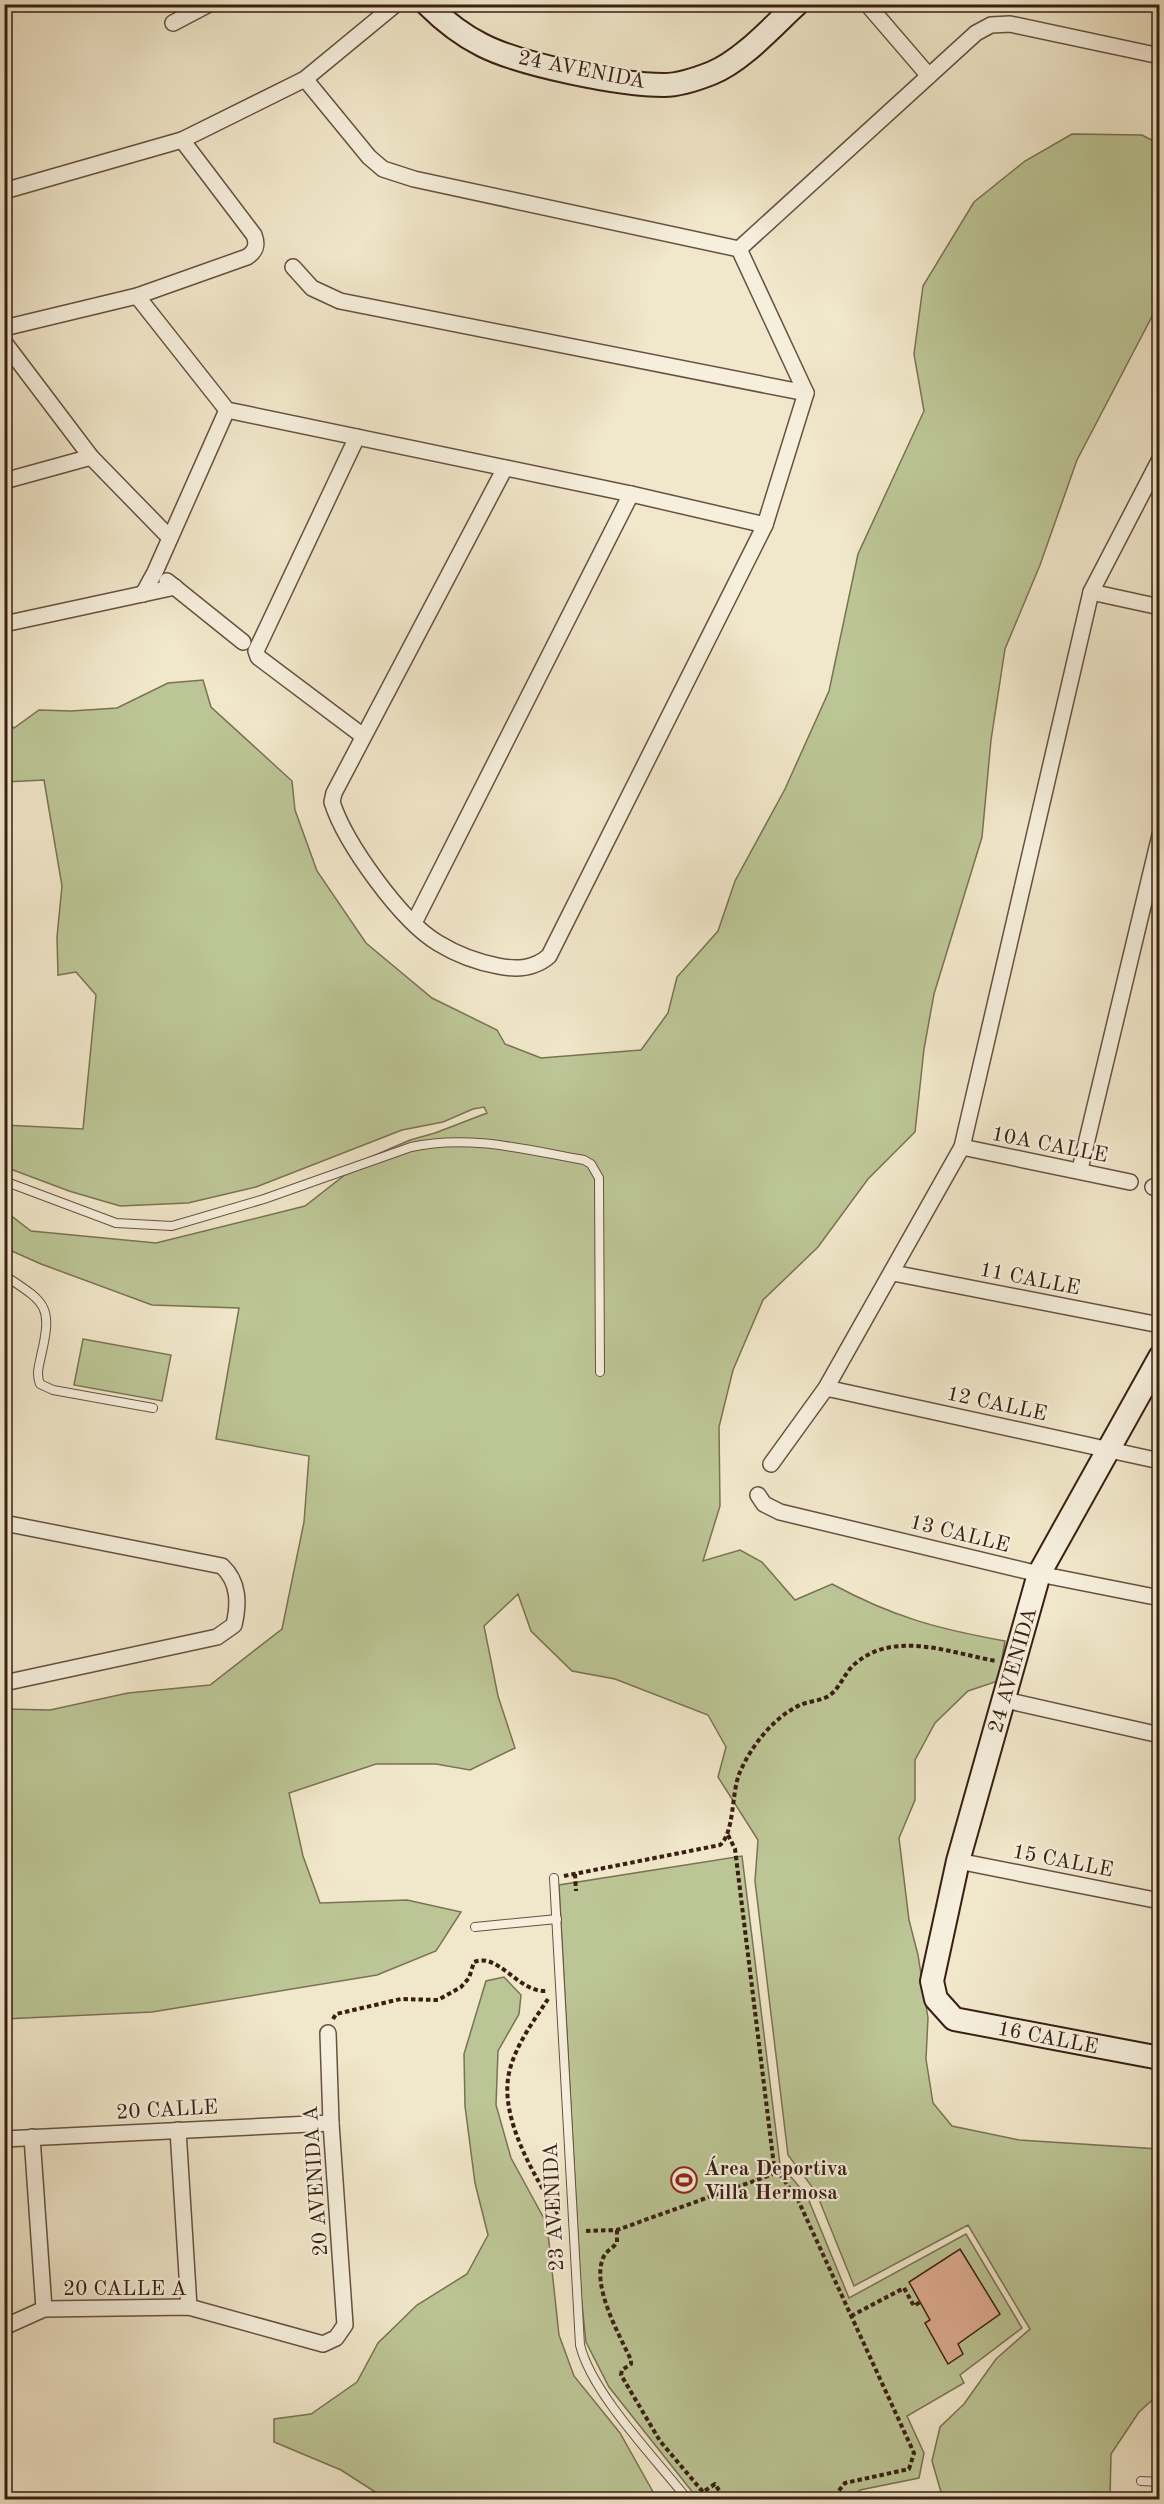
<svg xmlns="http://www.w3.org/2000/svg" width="1164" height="2504" font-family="'Old Standard TT',serif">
<rect width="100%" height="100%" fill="#f1e7ca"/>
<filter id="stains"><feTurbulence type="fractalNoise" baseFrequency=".00333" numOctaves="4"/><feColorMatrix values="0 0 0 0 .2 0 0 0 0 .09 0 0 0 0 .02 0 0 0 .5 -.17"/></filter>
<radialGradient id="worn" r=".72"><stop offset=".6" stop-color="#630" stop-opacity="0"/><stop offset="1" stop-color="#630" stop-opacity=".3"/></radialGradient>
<g fill="#bcc595" stroke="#7a7254" stroke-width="1.5">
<path d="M1072,134L1142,135L1159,144V303L1077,460L1040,565L1005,649L991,740L982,837L934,994L924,1049L915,1132L868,1179L818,1247L763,1300L733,1370L719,1427L720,1506L703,1561L740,1550L762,1562L795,1600L832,1584C893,1617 938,1629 1005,1641L998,1681L968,1691L935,1723L915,1760V1800L899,1838L909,1920L918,1955L928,2018L926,2059L933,2103L952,2126L1019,2140L1159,2149V2394L1139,2412L1111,2454L1110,2499H943L932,2461L940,2427L964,2404L996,2359L1030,2329L968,2225L854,2286L816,2192L788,2155L755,1881L758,1840L718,1777L726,1747L708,1715L615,1679L572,1671L531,1631L518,1594L484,1626L498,1696L515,1748L470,1770L436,1764H376L289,1793L303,1856L320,1903L407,1900L461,1912L436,1951L377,1975L152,2012L5,2019V1709L50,1710L128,1693L210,1685L282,1629L304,1522L309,1456L216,1439L239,1308L152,1305L41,1264L5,1248V1211L31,1231L156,1243L305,1206L364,1160L410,1140L435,1133L487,1113L484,1107L473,1109L443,1122L402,1130L256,1187L188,1203L120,1206L69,1191L5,1167L4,1125L83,1129L96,995L76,972L58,975L57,937L62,886L44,780L5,782V706L6,721L14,728L39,710L71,711L117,708L168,683L203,680L211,707L292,781L295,810L317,871L366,943L432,998L497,1030L505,1044L541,1058L641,1050L668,1013L677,977L718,931L735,881L785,789L829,691L858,554L924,411L914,354L923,286L974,202L1025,161Z"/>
<polygon points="83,1339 171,1355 162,1401 74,1385"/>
<polygon points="742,1856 780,2164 807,2196 849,2298 966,2234 1022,2328 960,2375 964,2383 907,2416 924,2453 919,2478 860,2490 850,2499 698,2499 609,2387 586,2342 581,2295 559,1885"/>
<polygon points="504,1977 521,1995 519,2014 498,2051 496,2105 511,2158 547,2224 559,2335 574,2376 620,2433 657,2499 386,2499 341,2470 274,2442 274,2419 311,2414 357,2382 378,2343 417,2305 467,2274 488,2235 475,2183 465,2106 464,2054 486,1981"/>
</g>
<polygon fill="#dfad93" stroke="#391f13" stroke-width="1.5" points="960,2249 1000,2314 958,2344 963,2354 948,2364 925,2323 930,2320 909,2282"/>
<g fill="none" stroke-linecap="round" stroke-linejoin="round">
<g stroke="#675141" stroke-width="10">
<g id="service">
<path d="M4,1181L116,1223L172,1226L264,1199L411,1147C469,1134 527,1150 584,1160L591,1164L599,1178L600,1372"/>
<path d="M4,1275C46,1303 53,1305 41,1356C39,1366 36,1374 40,1384L53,1390L153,1408"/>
<path d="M554,1878L580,2345C592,2394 656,2459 688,2500"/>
<polyline points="475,1927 557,1919"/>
<polyline points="1141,2481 1160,2482"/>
</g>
</g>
<g stroke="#675141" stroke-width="18">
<g id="minor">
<polyline points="867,4 929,76"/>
<polyline points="173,23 209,4"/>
<polyline points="305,79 369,157 383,169 414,179 739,249"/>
<polyline points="4,191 182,140 305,79 396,4"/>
<polyline points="739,249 976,33 991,25 1010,24 1160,56"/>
<polyline points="293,267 312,288 340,301 806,393"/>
<polyline points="137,296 227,410 631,494 765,525"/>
<path d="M4,328L137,296L247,257C255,252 258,245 254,235L182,140"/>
<polyline points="4,342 91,457 170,538"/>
<polyline points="357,437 256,651 258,657 363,736"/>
<path d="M505,468L334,793L332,802C345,843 401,921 438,943C456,954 477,962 498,966C517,970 534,969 549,956L765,525L806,393L739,249"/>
<polyline points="4,481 91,457"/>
<polyline points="167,581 243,642"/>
<polyline points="1091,592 1160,607"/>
<polyline points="143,594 155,572 227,410"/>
<polyline points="4,624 175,587"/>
<polyline points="414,923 631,494"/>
<polyline points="962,1147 1130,1182"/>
<polyline points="1080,1169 1160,835"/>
<polyline points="1153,1187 1160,1189"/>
<polyline points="893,1273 1160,1325"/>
<polyline points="826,1388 1160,1461"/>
<polyline points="771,1464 826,1388 962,1147 1091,592 1160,459"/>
<polyline points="758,1495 764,1504 780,1512 1039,1574 1160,1598"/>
<path d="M4,1523L222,1566C239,1582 239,1603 234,1625L217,1637L4,1683"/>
<polyline points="1005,1700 1160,1735"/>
<polyline points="958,1861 1160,1901"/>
<polyline points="178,2130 189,2307"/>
<polyline points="32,2137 44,2309"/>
<polyline points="4,2139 331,2123"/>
<polyline points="4,2327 44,2309 189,2307 323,2344 336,2338 345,2325 331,2123 328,2033"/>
</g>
</g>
<g stroke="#391f13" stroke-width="26">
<g id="secondary">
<path d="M427,4C444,21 460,34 482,45C521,65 620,85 664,85C680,85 697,79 712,73C742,61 773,26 797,4"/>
<polyline points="1160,1357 1039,1574 958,1861 932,1981 936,1999 954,2019 1160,2058"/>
</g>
</g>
<g stroke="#391f13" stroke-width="4" stroke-dasharray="4.5 3" stroke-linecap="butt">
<polyline points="728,1835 735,1849 774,2166 798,2200 914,2453 909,2469 845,2483 837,2493 838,2500"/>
<polyline points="575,1874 576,1891"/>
<path d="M564,1876L720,1845C735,1832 731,1792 740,1772C751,1746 774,1717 800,1705C809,1701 822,1701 830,1695C841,1687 845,1671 856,1663C895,1630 951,1653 996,1661"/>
<path d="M548,1999C533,2022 515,2046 509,2073C499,2118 535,2177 558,2214"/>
<path d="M333,2019L336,2014L401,1999L438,2000L461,1987L469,1978L474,1962C499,1952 518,1993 547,1991"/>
<path d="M617,2230V2242C614,2248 607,2250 604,2256C590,2284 619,2334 631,2360V2364L622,2370L621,2375L660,2441L703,2492L715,2484L725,2500"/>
<polyline points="586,2231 617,2230 779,2172"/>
<polyline points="851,2316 904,2288 914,2306 920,2302"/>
</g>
<use href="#service" stroke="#f6efdd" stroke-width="8"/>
<use href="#minor" stroke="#f6efdd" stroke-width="15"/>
<use href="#secondary" stroke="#f6efdd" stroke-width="22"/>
</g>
<defs>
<g id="stadium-ring" transform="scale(1.35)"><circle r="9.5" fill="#f6efdd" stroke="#8f2418" stroke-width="1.5"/><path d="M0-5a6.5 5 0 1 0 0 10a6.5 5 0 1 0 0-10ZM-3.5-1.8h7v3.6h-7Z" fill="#8f2418"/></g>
</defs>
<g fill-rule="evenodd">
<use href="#stadium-ring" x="684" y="2180"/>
</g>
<g text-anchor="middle" stroke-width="4.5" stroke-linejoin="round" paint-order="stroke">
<g font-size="21" fill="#391f13" stroke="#f6efdd">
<text transform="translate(582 69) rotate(11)" y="7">24 AVENIDA</text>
<text transform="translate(1050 1144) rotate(11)" y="7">10A CALLE</text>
<text transform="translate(1030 1278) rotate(11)" y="7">11 CALLE</text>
<text transform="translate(997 1403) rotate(12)" y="7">12 CALLE</text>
<text transform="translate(960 1533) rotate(14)" y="7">13 CALLE</text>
<text transform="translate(1012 1670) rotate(-74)" y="7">24 AVENIDA</text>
<text transform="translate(1063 1860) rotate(11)" y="7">15 CALLE</text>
<text transform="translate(1048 2037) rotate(11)" y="7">16 CALLE</text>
<text transform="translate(167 2109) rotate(-3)" y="7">20 CALLE</text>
<text transform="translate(315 2181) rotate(-94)" y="7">20 AVENIDA A</text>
<text transform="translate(553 2207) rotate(-93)" y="7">23 AVENIDA</text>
<text x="125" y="2295">20 CALLE A</text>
</g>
<g font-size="21" font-weight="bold" fill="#391f13" stroke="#f6efdd" text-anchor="start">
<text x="704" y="2175">Área Deportiva<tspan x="704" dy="24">Villa Hermosa</tspan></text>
</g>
</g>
<rect width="1164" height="2504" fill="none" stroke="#f1e7ca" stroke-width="24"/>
<rect x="6" y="6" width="1152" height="2492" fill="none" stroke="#391f13" stroke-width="3"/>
<rect x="12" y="12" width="1140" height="2480" fill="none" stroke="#391f13" stroke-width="1.5"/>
<rect width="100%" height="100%" filter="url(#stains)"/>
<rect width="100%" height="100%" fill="url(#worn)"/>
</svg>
